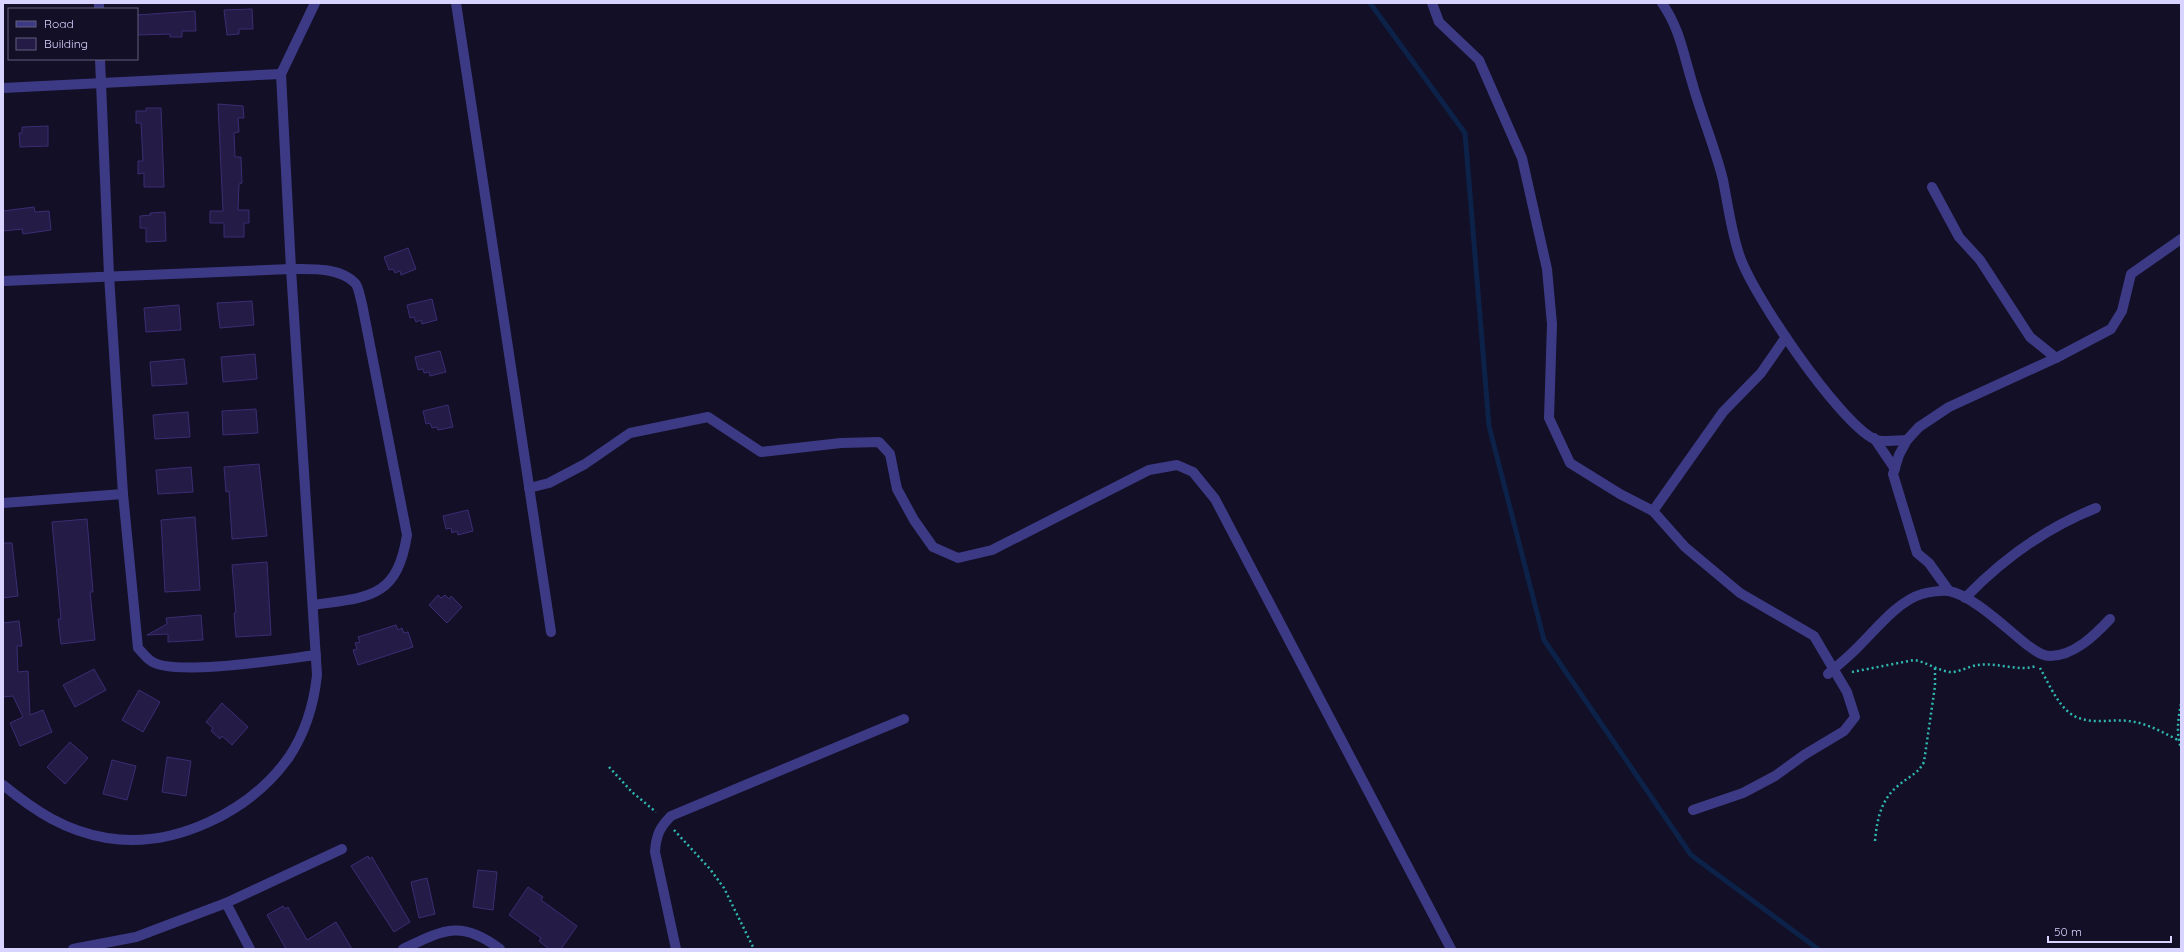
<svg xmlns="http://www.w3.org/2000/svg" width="2184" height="952" font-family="Quicksand,sans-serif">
<rect width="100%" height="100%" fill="#130f26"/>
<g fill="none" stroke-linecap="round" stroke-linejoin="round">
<polyline stroke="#0c2248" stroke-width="5" points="1370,3 1465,133 1489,426 1544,640 1691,855 1818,949"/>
</g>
<g fill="#241b47" stroke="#3b2d73">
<polygon points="252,9 253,29 239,29 239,34 227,35 224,10"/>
<polygon points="195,11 196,31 182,31 182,37 170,37 170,34 137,35 137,15"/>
<polygon points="218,104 243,106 244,118 238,118 239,132 234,133 235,157 241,157 242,183 239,184 238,210 249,210 249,223 244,223 244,237 224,237 224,223 210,223 210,211 223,211"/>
<polygon points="146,108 161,108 164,187 144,187 144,173 138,174 138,161 143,161 141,123 136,123 136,111 146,111"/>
<polygon points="48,126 48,146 20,147 19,133 22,133 22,127"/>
<polygon points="34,207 35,212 49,211 51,230 23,234 22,229 3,231 3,211"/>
<polygon points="165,212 166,241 146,242 146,228 140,228 140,216 151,215 150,213"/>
<polygon points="408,248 416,269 401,275 400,271 395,273 393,269 389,270 384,257"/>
<polygon points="432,299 437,320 422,324 421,320 416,322 414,317 410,318 407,305"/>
<polygon points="252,301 254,325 220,328 217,303"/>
<polygon points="179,305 181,330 146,332 144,308"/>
<polygon points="440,351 446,372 430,376 429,372 424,373 423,369 418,370 415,357"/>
<polygon points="255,354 257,379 223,382 221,357"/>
<polygon points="184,359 187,384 152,386 150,362"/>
<polygon points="448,405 453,427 438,430 437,427 432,428 430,423 426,424 423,411"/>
<polygon points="256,409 258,433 223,435 222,411"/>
<polygon points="188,412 190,437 155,439 153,415"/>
<polygon points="259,464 267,536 232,539 229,491 226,492 224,467"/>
<polygon points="191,467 193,492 158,494 156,470"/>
<polygon points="468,510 473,531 458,535 457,531 452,533 451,528 446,529 443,516"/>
<polygon points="195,517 200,590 165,592 161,520"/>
<polygon points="87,519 93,592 90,592 95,640 61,644 58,619 61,619 52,522"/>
<polygon points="3,543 12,543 18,596 3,598"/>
<polygon points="267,562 271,635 236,637 234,613 236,613 232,565"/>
<polygon points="438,595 441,598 445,595 449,599 451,596 462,607 447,623 429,605"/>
<polygon points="201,615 203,640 168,642 168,634 147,635 167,624 166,618"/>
<polygon points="19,621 22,646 17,646 18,672 28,671 30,715 43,710 52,732 20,746 10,723 23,717 13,696 3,697 3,623"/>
<polygon points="396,625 398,630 402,628 404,633 408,632 413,647 358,665 353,650 357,649 355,643 360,642 358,637"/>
<polygon points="94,669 106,690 75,707 63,685"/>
<polygon points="139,690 160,702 143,732 122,720"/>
<polygon points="222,703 248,727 232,745 222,736 220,739 211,731 213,728 206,722"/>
<polygon points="70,742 88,758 65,784 47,767"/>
<polygon points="167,757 191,761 186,796 162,792"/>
<polygon points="112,760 136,766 127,800 103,794"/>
<polygon points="368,856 369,859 372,857 410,922 394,932 351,866"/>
<polygon points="478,870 497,872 493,910 473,907"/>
<polygon points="427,878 435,914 419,918 411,882"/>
<polygon points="528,887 543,897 541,900 577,926 561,949 549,949 539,941 541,938 509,915"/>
<polygon points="283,906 285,909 288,907 307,940 336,922 352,949 286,949 267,915"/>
</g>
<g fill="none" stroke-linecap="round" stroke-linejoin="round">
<g stroke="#2fb8b0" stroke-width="2.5" stroke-dasharray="2 3" stroke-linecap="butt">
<path d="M2040,668C2048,682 2057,704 2071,714C2090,727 2114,717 2135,722C2150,725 2164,733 2178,740"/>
<path d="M1852,672L1914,660C1926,662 1937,670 1949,672C1958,673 1969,666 1978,665C1998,662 2018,672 2036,666"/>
<path d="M2181,704C2178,719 2176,734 2181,748"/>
<polyline points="609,767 632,792 656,812"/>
<polyline points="674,830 710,869 724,888 754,949"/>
<path d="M1875,841C1877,819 1881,799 1899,785C1908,777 1918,774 1924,762L1935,686V666"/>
</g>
<g stroke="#3d3a85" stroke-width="10">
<polyline points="99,3 99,9"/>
<polyline points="456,3 551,632"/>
<polyline points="1432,3 1439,22 1479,60 1522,158 1547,269 1552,324 1549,418 1570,463 1620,494 1653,511 1723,412 1761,373 1786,337"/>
<path d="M1662,3C1680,29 1683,53 1692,82C1701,115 1715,147 1723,180C1728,205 1731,230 1739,254C1751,293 1839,422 1874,439C1883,443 1897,440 1907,440"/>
<polyline points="281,74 315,3"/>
<path d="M3,88L281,74L291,269C311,269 339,267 355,283C359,287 360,298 362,304L407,535C397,599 368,597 313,605"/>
<polyline points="1932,187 1959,237 1980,260 2030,337 2056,358"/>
<path d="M3,281L291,269L317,675C314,703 305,733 289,757C250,812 174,849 107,838C65,831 35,811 3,785"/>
<polyline points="1874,438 1895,469"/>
<polyline points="529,488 549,483 585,464 630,433 708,417 761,452 841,443 879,442 890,454 897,489 914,520 933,547 958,558 992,550 1149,470 1177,465 1193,472 1215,499 1451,949"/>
<path d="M123,494L138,648C142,652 146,658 151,661C173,677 284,659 316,655"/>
<polyline points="3,503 123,494 109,275 100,59"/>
<polyline points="1653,511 1685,547 1740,593 1814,636 1847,692 1855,717 1844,731 1804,755 1775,776 1743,793 1693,810"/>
<polyline points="1949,591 1929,563 1917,553 1893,474 1899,455 1907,440 1919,427 1949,407 2056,358 2111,329 2122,311 2131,274 2181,239"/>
<path d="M1965,598C2003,559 2045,528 2096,508"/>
<path d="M1828,674C1837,666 1847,658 1855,650C1873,633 1897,601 1922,594C1929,592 1942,590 1949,591C1972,595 2007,629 2026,644C2033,649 2041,656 2050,656C2074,656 2095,635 2110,619"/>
<polyline points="226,903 342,849"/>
<polyline points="73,949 136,937 226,903 250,949"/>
<path d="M403,949C443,930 461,919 500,949"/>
<path d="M676,949L655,852C656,835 660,827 671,816L904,719"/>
</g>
</g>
<rect width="2184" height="952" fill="none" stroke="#d9d4ff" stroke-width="8"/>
<rect x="8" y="8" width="130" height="52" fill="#130f26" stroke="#625e7d"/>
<rect x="16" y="21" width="20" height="6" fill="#3d3a85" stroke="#625e7d"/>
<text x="44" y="28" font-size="12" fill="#d9d4ff">Road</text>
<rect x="16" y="38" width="20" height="12" fill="#241b47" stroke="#625e7d"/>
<text x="44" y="48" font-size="12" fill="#d9d4ff">Building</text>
<path d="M2048 936v6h123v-6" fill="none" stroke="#d9d4ff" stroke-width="2"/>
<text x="2054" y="936" font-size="12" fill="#d9d4ff" stroke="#130f26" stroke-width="3" paint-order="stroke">50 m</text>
</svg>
